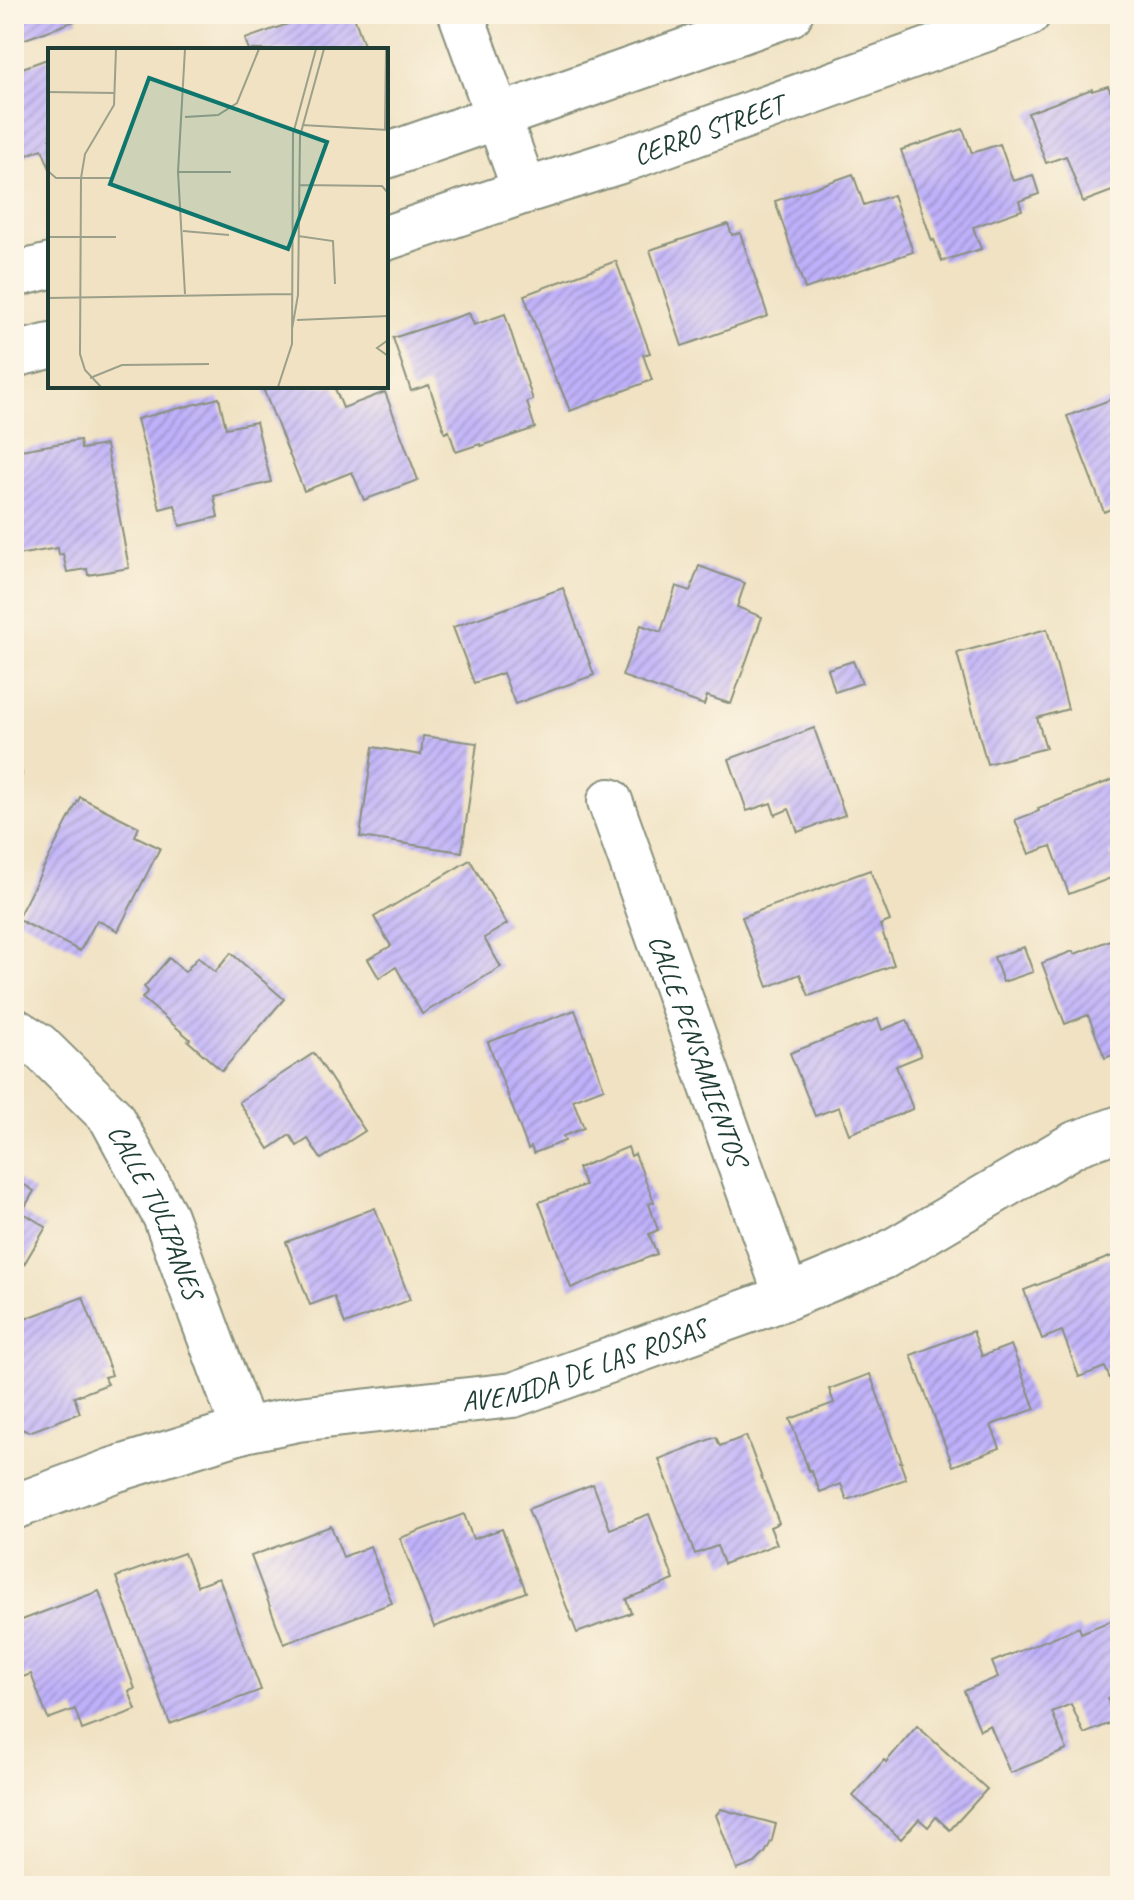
<svg xmlns="http://www.w3.org/2000/svg" width="1134" height="1900" font-family="Caveat,sans-serif">
<defs>
<pattern id="building-hatch" width="6" height="6" patternUnits="userSpaceOnUse" patternTransform="scale(2)"><rect width="6" height="6" fill="#bfb1fa"/><path d="M-1 1l2-2M0 6l6-6M5 7l2-2" fill="none" stroke="#9b91cb"/></pattern>
</defs>
<rect width="100%" height="100%" fill="#fcf5e5"/>
<filter id="ink" filterUnits="userSpaceOnUse"><feTurbulence type="fractalNoise" baseFrequency=".0125" numOctaves="2"/><feDisplacementMap in="SourceGraphic" scale="16" xChannelSelector="R" yChannelSelector="G"/><feConvolveMatrix kernelMatrix="1 2 1 2 8 2 1 2 1" color-interpolation-filters="sRGB"/></filter>
<filter id="wash" filterUnits="userSpaceOnUse"><feTurbulence type="fractalNoise" baseFrequency=".006" numOctaves="4" result="noise"/><feDisplacementMap in="SourceGraphic" scale="32" xChannelSelector="R" yChannelSelector="G"/><feGaussianBlur stdDeviation="1.8" result="paint"/><feColorMatrix in="noise" values="0 0 0 0 0 0 0 0 0 0 0 0 0 0 0 0 0 1.4 0 .05"/><feComposite in="paint" operator="in"/></filter>
<g filter="url(#wash)">
<rect width="100%" height="100%" fill="#f0e2c3"/>
<g id="blocks">
<g fill="url(#building-hatch)">
<polygon points="14,14 75,14 78,20 14,43"/>
<polygon points="316,14 353,14 365,48 360,50 249,50 245,39"/>
<polygon points="50,58 50,169 42,149 14,160 14,71"/>
<polygon points="1108,86 1112,95 1120,92 1120,188 1083,202 1066,156 1046,163 1028,113 1092,89 1092,91"/>
<polygon points="963,129 972,153 1000,144 1013,181 1033,175 1039,194 1019,201 1022,210 973,227 981,249 942,261 934,240 932,241 901,150"/>
<polygon points="853,174 864,205 893,195 913,252 805,289 775,201"/>
<polygon points="728,224 732,235 740,233 768,316 682,346 650,250"/>
<polygon points="616,261 650,353 643,355 652,380 570,411 559,384 557,384 524,295"/>
<polygon points="469,313 474,325 505,314 533,400 527,402 535,428 481,446 480,444 456,452 449,431 445,433 429,385 411,391 393,338"/>
<polygon points="262,386 334,386 343,408 385,392 418,480 364,500 352,472 304,491"/>
<polygon points="1120,396 1120,505 1104,512 1067,416"/>
<polygon points="219,398 226,428 256,422 271,482 214,496 218,517 180,526 175,505 160,509 137,419"/>
<polygon points="80,440 81,449 106,445 129,568 88,575 87,569 67,572 63,554 59,555 58,548 17,555 14,538 14,451"/>
<polygon points="699,566 745,583 737,607 762,617 731,704 707,696 704,705 622,676 641,625 661,632 676,586 690,591"/>
<polygon points="563,588 594,675 515,704 503,673 474,683 453,627"/>
<polygon points="1047,629 1068,709 1037,718 1046,748 987,764 957,653"/>
<polygon points="853,661 862,683 835,692 828,669"/>
<polygon points="814,728 845,815 798,832 789,809 775,815 771,803 747,811 729,759"/>
<polygon points="423,736 477,743 462,852 360,837 373,747 421,755"/>
<polygon points="14,772 22,773 15,805 14,805"/>
<polygon points="1120,777 1120,835 1118,836 1120,850 1110,853 1119,875 1069,894 1051,846 1029,854 1015,820 1039,811 1038,808"/>
<polygon points="80,797 139,827 135,836 160,848 118,931 97,920 80,951 17,919"/>
<polygon points="470,860 507,924 484,938 501,967 422,1014 396,967 379,978 368,959 391,946 374,917"/>
<polygon points="870,870 890,921 880,925 894,965 809,996 800,974 768,987 742,917"/>
<polygon points="1120,936 1120,1052 1105,1058 1088,1015 1065,1024 1042,963 1073,951 1075,954"/>
<polygon points="1024,947 1033,972 1003,982 994,957"/>
<polygon points="231,953 284,999 222,1071 188,1041 190,1039 142,998 148,991 144,987 169,958 185,972 198,957 215,972"/>
<polygon points="575,1010 604,1088 573,1100 584,1128 563,1136 565,1141 534,1153 531,1147 528,1149 488,1042"/>
<polygon points="878,1019 882,1030 907,1020 921,1056 896,1066 913,1109 849,1134 839,1107 815,1116 790,1053"/>
<polygon points="314,1053 365,1131 321,1159 308,1139 297,1146 290,1135 269,1149 239,1102"/>
<polygon points="628,1147 631,1156 635,1154 654,1202 649,1204 658,1230 649,1234 657,1254 571,1288 539,1202 585,1185 578,1168"/>
<polygon points="14,1178 34,1191 22,1212 46,1227 14,1281"/>
<polygon points="375,1208 410,1300 345,1324 334,1296 310,1305 286,1242"/>
<polygon points="1120,1253 1120,1383 1113,1386 1105,1367 1079,1377 1062,1331 1042,1339 1024,1290"/>
<polygon points="83,1297 112,1375 104,1377 108,1384 74,1397 80,1413 29,1432 14,1426 14,1323"/>
<polygon points="973,1331 982,1356 1011,1345 1035,1409 991,1425 1000,1448 953,1466 911,1355"/>
<polygon points="870,1374 902,1462 900,1462 906,1479 847,1500 841,1484 820,1492 811,1470 809,1471 790,1419 834,1403 829,1389"/>
<polygon points="746,1436 779,1523 770,1527 777,1544 724,1564 717,1546 695,1554 659,1459 716,1437 720,1446"/>
<polygon points="593,1484 610,1529 649,1514 674,1580 626,1599 631,1613 577,1633 528,1509"/>
<polygon points="464,1514 473,1539 502,1529 526,1592 434,1627 400,1538"/>
<polygon points="331,1526 343,1557 370,1546 392,1603 284,1644 251,1556"/>
<polygon points="184,1553 197,1586 219,1578 261,1690 170,1724 116,1577"/>
<polygon points="99,1591 135,1689 129,1691 136,1710 82,1730 75,1709 48,1719 31,1674 14,1680 14,1623"/>
<polygon points="1120,1617 1120,1682 1116,1684 1120,1693 1107,1698 1116,1721 1084,1734 1071,1704 1052,1712 1067,1750 1010,1773 990,1725 980,1730 964,1691 998,1677 992,1662 1079,1627 1081,1633"/>
<polygon points="917,1726 987,1789 950,1830 936,1817 928,1827 919,1819 901,1839 853,1796 884,1760 886,1762"/>
<polygon points="721,1809 776,1824 772,1840 765,1853 755,1863 737,1870 716,1815"/>
</g>
</g>
</g>
<g filter="url(#ink)">
<use href="#blocks" fill-opacity="0" stroke="#88907c" stroke-width="2"/>
<g fill="none" stroke-linecap="round" stroke-linejoin="round">
<g stroke="#88907c" stroke-width="48">
<g id="minor">
<polyline points="461,14 525,191"/>
<path id="s1" d="M610,801L787,1297"/>
<path id="s2" d="M14,1030L38,1045L111,1117L165,1216L244,1430"/>
<path id="s3" d="M14,1507L114,1470L244,1430L298,1419L513,1395L787,1297L883,1257L1075,1144L1120,1128"/>
</g>
</g>
<g stroke="#88907c" stroke-width="48">
<g id="tertiary">
<polyline points="386,156 790,14"/>
<path id="s4" d="M386,238L525,191L620,161L1028,14"/>
<polyline points="14,275 50,266"/>
<polyline points="14,355 50,346"/>
</g>
</g>
<use href="#minor" stroke="#fff" stroke-width="44"/>
<use href="#tertiary" stroke="#fff" stroke-width="44"/>
</g>
</g>
<g text-anchor="middle" stroke-width="6" stroke-linejoin="round" paint-order="stroke">
<g font-size="28" fill="#1f3d34" stroke="#fcf5e5">
<text dy="10" stroke="none"><textPath href="#s4" startOffset="340">CERRO STREET</textPath></text>
<text dy="10" stroke="none"><textPath href="#s1" startOffset="264">CALLE PENSAMIENTOS</textPath></text>
<text dy="10" stroke="none"><textPath href="#s2" startOffset="236">CALLE TULIPANES</textPath></text>
<text dy="10" stroke="none"><textPath href="#s3" startOffset="590">AVENIDA DE LAS ROSAS</textPath></text>
</g>
</g>
<g transform="translate(48 48)">
<rect width="340" height="340" fill="#f0e2c3"/>
<path fill="none" stroke="#9ca08a" stroke-width="2" d="M137,1L130,124L137,246M0,44L67,45M137,69L170,67L189,55L211,1M254,77L340,82M337,82L338,1M0,123L8,130H65M130,124H183M251,137L334,138L340,145M135,183L181,187M250,188L285,193L287,236M0,189H68M0,250L244,246M249,272L340,268M244,281L250,247L252,88L276,1M340,292L329,300L340,308M42,330L74,317L161,316M53,339L37,322L32,306L33,130L37,106L66,57L68,1M230,339L244,296L245,86L268,1"/>
<path fill="#0f766e" fill-opacity="0.15" stroke="#0f766e" stroke-width="4" d="M101,30L279,94L240,201L62,136Z"/>
<rect width="340" height="340" fill="none" stroke="#1f3d34" stroke-width="4"/>
</g>
<rect width="1134" height="1900" fill="none" stroke="#fcf5e5" stroke-width="48"/>
</svg>
